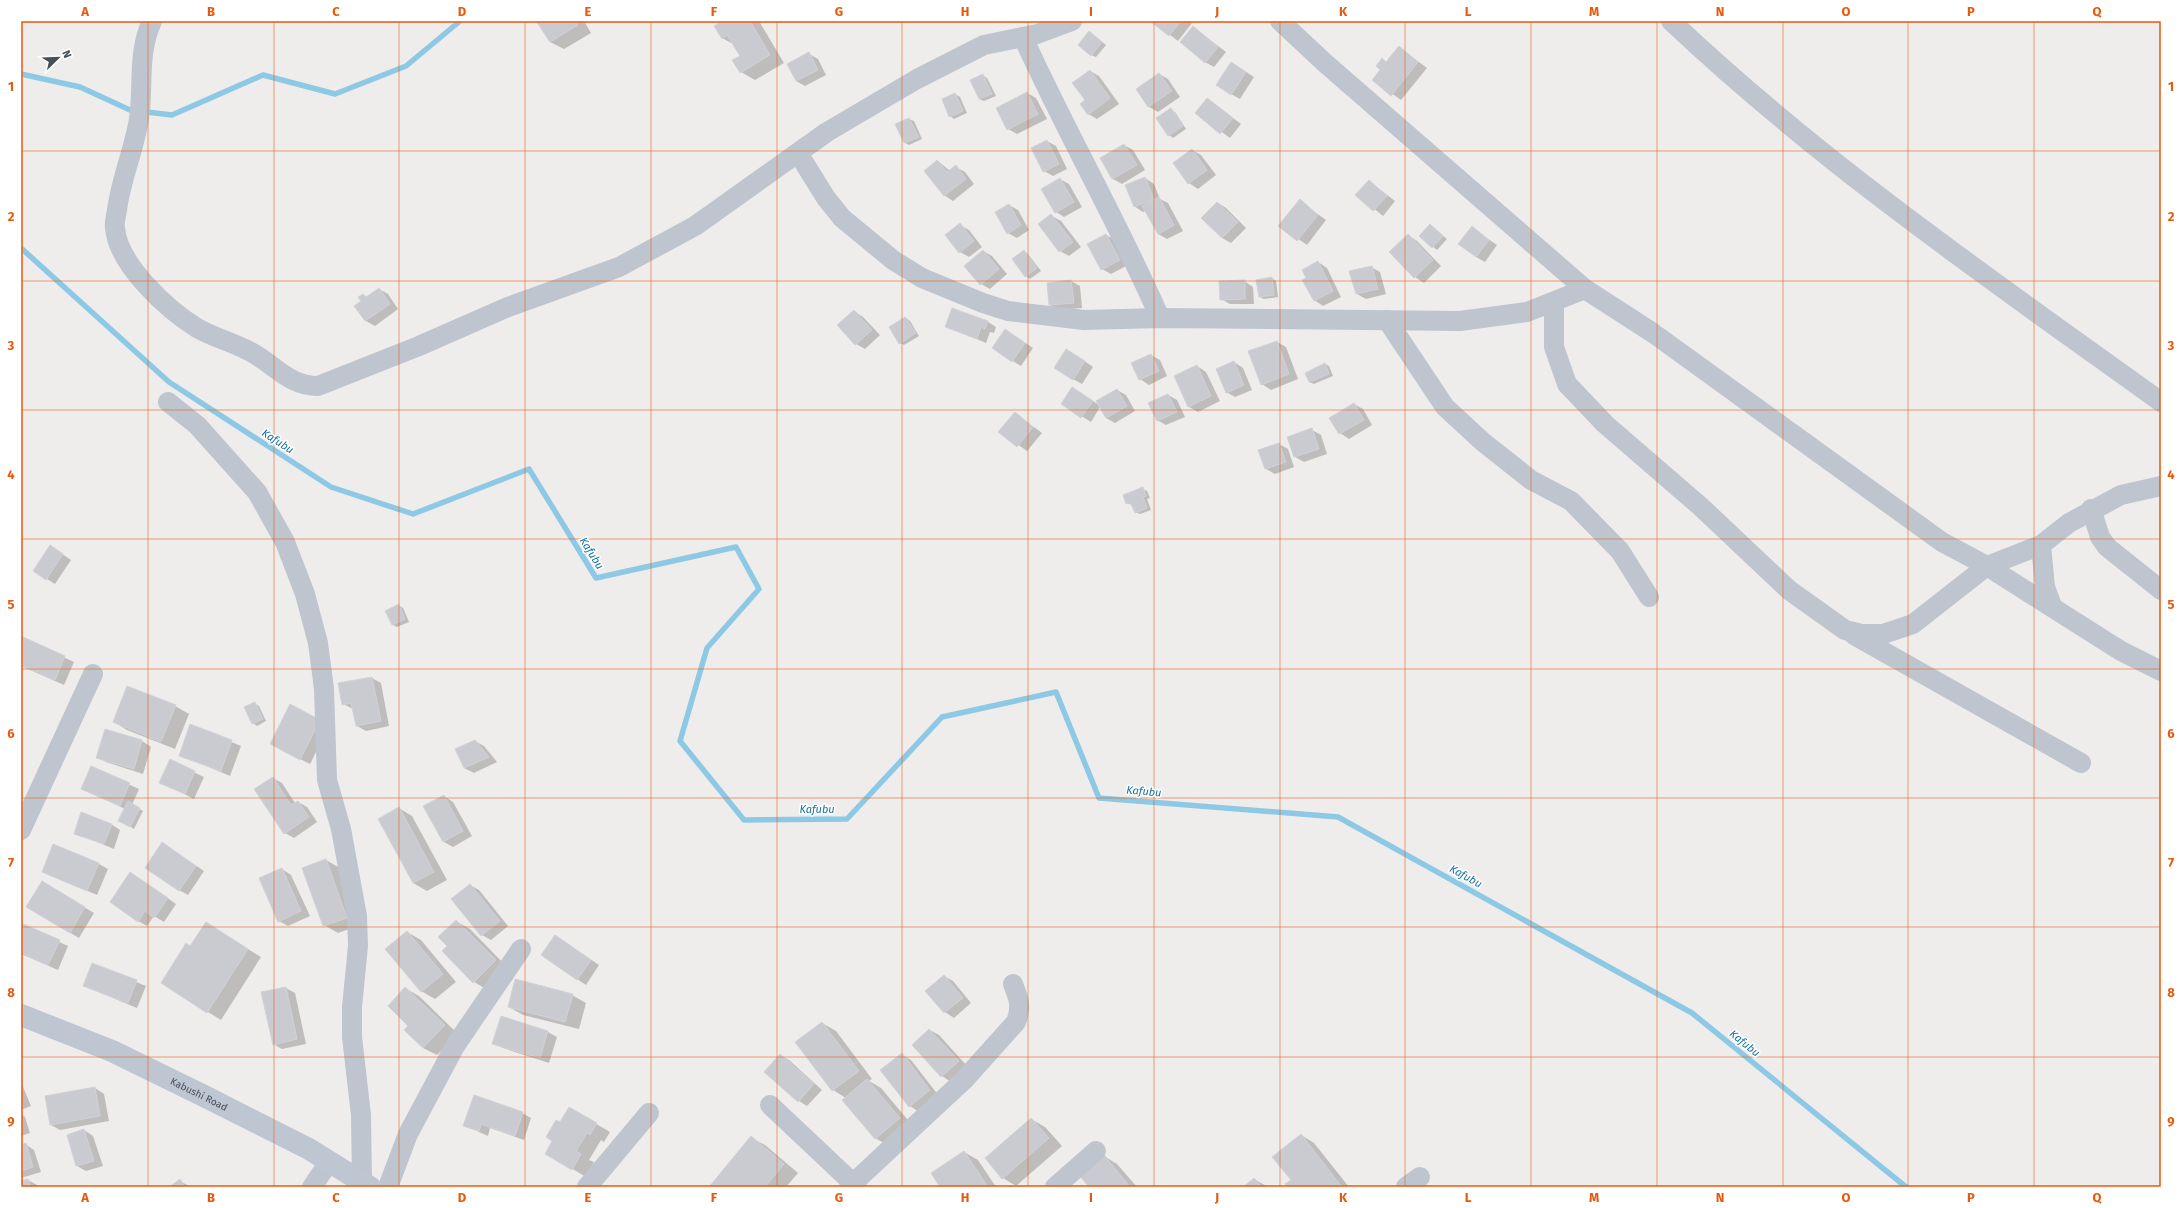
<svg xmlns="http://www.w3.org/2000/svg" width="2182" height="1208" font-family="'Fira Sans',sans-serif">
<rect width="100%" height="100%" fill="#efedec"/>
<g fill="#0003">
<polygon points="538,21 584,21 591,33 564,49 550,42"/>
<polygon points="724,21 759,21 784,63 755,80 741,72 741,56 735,45 722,38"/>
<polygon points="1152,21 1190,21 1192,23 1178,41"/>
<polygon points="1193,27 1226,52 1214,67 1205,62"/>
<polygon points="1090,32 1106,45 1096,57 1091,55"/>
<polygon points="1399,47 1427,68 1401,100 1373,80 1381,69 1383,60 1387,62"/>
<polygon points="809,54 818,59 826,75 805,86 796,81"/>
<polygon points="1240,68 1254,77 1240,99 1231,94"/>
<polygon points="1090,71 1099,76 1119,104 1097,119 1088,114 1086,101"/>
<polygon points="1159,74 1168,79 1180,97 1158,112 1149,107 1137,89"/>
<polygon points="983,76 987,78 996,96 984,101 979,99"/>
<polygon points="1027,93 1036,98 1047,119 1017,134 1008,129"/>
<polygon points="955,94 960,97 967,113 954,119 950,116"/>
<polygon points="1208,99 1241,124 1230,138 1196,113"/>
<polygon points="1171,110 1175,112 1186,129 1173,138 1169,135"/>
<polygon points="909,119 914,121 922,139 909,145 905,143 896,125"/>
<polygon points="1047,141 1056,146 1067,169 1053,176 1044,171"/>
<polygon points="1124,145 1133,150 1145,170 1122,184 1113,179 1101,159"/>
<polygon points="1192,150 1201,155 1216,175 1198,189 1189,183 1174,163"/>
<polygon points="938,161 950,171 956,167 965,172 974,184 953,201 944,195"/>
<polygon points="1145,178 1154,184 1160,199 1168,203 1183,231 1167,239 1158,234 1146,211 1143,212 1134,206"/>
<polygon points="1060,179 1069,184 1082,207 1064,217 1056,212"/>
<polygon points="1369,181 1395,201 1383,216 1357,195"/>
<polygon points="1300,201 1326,220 1307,245 1280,226"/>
<polygon points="1218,203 1226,208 1246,228 1231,243 1222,238 1203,218"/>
<polygon points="1009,205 1018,210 1029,230 1017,238 1008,233"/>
<polygon points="1052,216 1061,221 1081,247 1069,256 1060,251"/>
<polygon points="960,225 969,230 982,247 969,257 960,252"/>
<polygon points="1430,225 1447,239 1437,250 1420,236"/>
<polygon points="1472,228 1497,245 1485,262 1476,257"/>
<polygon points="1106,235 1115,240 1128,265 1111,274 1102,269"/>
<polygon points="1408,235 1417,241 1441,266 1424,283 1415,277 1391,252"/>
<polygon points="983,251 992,256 1007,274 990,289 981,284"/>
<polygon points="1024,251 1028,254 1041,271 1030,279 1026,276 1013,259"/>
<polygon points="1318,262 1327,268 1341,297 1323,306 1314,300"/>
<polygon points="1371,267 1380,272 1386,294 1366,299 1357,294"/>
<polygon points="1272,278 1276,281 1278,297 1264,299 1260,297"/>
<polygon points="1071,281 1080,286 1082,308 1059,310 1050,305 1048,284"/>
<polygon points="1244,281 1253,287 1254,304 1230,304 1221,299"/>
<polygon points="379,289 388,294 398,309 375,326 366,321 356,306 362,301 363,295 367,297"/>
<polygon points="854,311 863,317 880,335 865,349 856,344"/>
<polygon points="906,318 910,321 919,336 904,345 900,343"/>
<polygon points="988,322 996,327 994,333 990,332 986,343 946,326"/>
<polygon points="1014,335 1033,348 1021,366 1013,361"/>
<polygon points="1277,342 1286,347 1298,379 1271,390 1262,384"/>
<polygon points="1076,355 1093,367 1082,384 1073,379"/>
<polygon points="1151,355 1160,360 1167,376 1149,385 1140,379"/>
<polygon points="1234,362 1243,368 1252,390 1235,397 1226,392"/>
<polygon points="1325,364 1329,366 1333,376 1314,384 1309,382"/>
<polygon points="1197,366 1206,372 1220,401 1198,412 1189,407 1175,376"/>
<polygon points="1073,388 1099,405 1117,390 1126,395 1135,411 1115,423 1106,418 1100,407 1091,422 1062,404"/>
<polygon points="1168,395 1177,400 1185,417 1166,425 1157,420"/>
<polygon points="1354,404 1363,409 1372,425 1349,439 1340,433"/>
<polygon points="1015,413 1042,433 1027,451 1000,432"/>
<polygon points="1312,430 1321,435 1327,454 1304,462 1295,457"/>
<polygon points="1279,444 1288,449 1294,467 1275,474 1266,469"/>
<polygon points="1143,489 1147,491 1150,498 1147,499 1151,510 1140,514 1135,512 1132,505 1126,503"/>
<polygon points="59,552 71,560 55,584 47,579"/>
<polygon points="398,605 403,608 409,622 397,627 393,625 387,611"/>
<polygon points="21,637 74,662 64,685 21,666"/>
<polygon points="372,678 381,683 389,726 366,731 357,726 353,709 343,704"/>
<polygon points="255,704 259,706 266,721 257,726 253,723"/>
<polygon points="175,706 189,714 175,749 127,730 114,722"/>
<polygon points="290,706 329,726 310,764 280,749"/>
<polygon points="191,725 241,746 230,776 180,755"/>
<polygon points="105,730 142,741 151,747 143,774 106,762 97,757"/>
<polygon points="475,741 484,746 497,762 474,773 464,768"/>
<polygon points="170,761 204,777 194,799 169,786"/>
<polygon points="91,767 139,789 132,805 143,811 134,829 119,820 125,809 82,789"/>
<polygon points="273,778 282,783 295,803 298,802 307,807 317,822 294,838 285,833"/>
<polygon points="444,796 453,802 472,836 453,847 444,842"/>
<polygon points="399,808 412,816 447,880 427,891 413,883"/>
<polygon points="111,824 120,830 114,849 75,833"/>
<polygon points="171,849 204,871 188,895 179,890"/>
<polygon points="326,860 340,868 360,925 338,933 324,925"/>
<polygon points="99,864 108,869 97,895 43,872"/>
<polygon points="282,869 291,875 310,916 288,926 279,921"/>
<polygon points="140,879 176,904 164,922 154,916 147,926 138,921"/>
<polygon points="42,882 94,913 79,938 27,907"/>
<polygon points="470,885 479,890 508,926 491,940 482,935"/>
<polygon points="456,921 470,929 509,969 488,990 474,982 443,951 448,946"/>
<polygon points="206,923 261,957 221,1020 208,1012 191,948"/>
<polygon points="21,924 68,946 58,970 21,954"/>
<polygon points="407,932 421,940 456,982 435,999 421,991"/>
<polygon points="556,936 599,965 586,985 577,979"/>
<polygon points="92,964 146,986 137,1008 84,986"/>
<polygon points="944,976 953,981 971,1003 954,1018 945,1012"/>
<polygon points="286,988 295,993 306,1044 282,1049 273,1044"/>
<polygon points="405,988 419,996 458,1034 437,1055 423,1048 410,1026"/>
<polygon points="572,995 586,1003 579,1029 523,1015 509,1007"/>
<polygon points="501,1018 548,1032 557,1037 549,1063 503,1048 494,1043"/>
<polygon points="822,1023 836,1031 872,1079 869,1081 881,1088 913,1126 889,1146 875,1138 846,1098 833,1090"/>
<polygon points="930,1030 939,1035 967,1066 951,1082 942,1076 914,1045"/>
<polygon points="780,1055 789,1060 822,1090 807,1106 799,1101"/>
<polygon points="902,1055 911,1060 939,1096 919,1112 910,1106"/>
<polygon points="21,1082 31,1106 21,1110"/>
<polygon points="95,1088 104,1094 109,1121 60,1130 51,1125 46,1097"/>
<polygon points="569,1108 610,1132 604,1142 601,1140 589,1160 594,1162 586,1177 546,1153"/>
<polygon points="522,1113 531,1118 524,1140 490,1128 488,1136 464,1125"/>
<polygon points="21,1114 25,1117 30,1133 21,1136"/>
<polygon points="1031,1119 1045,1127 1062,1146 1016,1186 1003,1178"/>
<polygon points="84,1130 93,1136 103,1166 86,1171 77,1166"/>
<polygon points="1301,1135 1314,1143 1349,1187 1288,1187 1292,1180"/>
<polygon points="751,1138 765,1145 798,1173 786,1187 710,1187"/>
<polygon points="25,1144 34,1150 41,1172 21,1178 21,1146"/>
<polygon points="964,1152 978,1160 996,1187 942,1187"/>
<polygon points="1104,1156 1117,1164 1137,1187 1091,1187"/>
<polygon points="1254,1179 1268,1187 1245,1187"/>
<polygon points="28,1180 37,1185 38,1187 21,1187 21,1182"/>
<polygon points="180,1181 189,1186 189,1187 170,1187"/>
</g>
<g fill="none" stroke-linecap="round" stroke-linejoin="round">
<g stroke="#8dc9e5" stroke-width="5.5">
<polyline points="21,74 80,87 130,110 172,115 263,75 335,94 406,66 460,21"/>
<polyline points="21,248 169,382 331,487 413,514 529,469 596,578 736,547 759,589 707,648 680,741 744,820 847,819 942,717 1056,692 1099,798 1338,817 1692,1013 1906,1187"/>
</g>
</g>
<g fill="#cacbd1" stroke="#d1d2d8">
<polygon points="536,21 575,21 578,25 550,42"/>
<polygon points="722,21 750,21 770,55 740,73 732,60 740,56 727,35 722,39 714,26"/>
<polygon points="1150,21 1181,21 1169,36"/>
<polygon points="1193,26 1218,47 1205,63 1180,42"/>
<polygon points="1089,31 1102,42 1091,56 1078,45"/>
<polygon points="1399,46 1418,62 1391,96 1372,80 1380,70 1376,66 1382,58 1386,62"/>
<polygon points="809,52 818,70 796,81 787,64"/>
<polygon points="1231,62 1246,72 1231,95 1216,85"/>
<polygon points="1090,70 1110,98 1088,115 1080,104 1085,100 1072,83"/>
<polygon points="1159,73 1172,91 1148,107 1136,89"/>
<polygon points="983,74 992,94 979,99 970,80"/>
<polygon points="1027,92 1038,114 1007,130 996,108"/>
<polygon points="955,93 963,111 949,117 942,99"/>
<polygon points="1207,98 1233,118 1220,134 1195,113"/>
<polygon points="1171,108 1183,126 1168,136 1156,118"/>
<polygon points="909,118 919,137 904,143 895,124"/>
<polygon points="1047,140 1059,164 1043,172 1031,148"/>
<polygon points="1124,144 1137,165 1112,179 1100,158"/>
<polygon points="1192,149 1207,170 1188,184 1173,163"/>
<polygon points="937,160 947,172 956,165 966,179 944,196 924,171"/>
<polygon points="1145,177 1154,199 1134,207 1125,185"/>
<polygon points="1060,178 1074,202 1055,213 1041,189"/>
<polygon points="1369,180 1387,196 1373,211 1355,195"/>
<polygon points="1159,197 1174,225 1158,234 1142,206"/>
<polygon points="1300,199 1318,215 1297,241 1278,226"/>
<polygon points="1217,202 1238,222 1222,238 1201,218"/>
<polygon points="1009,204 1021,225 1007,234 995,212"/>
<polygon points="1051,214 1073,242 1059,252 1038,224"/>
<polygon points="960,223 974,241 959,253 945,235"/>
<polygon points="1430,224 1443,236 1432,248 1419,236"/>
<polygon points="1472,226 1489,240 1476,257 1458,244"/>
<polygon points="1106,234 1120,260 1101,270 1087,244"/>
<polygon points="1408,234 1433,260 1414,278 1389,252"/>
<polygon points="983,250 999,269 980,285 964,266"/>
<polygon points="1024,250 1037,268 1025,277 1012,259"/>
<polygon points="1318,261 1333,291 1314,301 1302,280 1306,278 1302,270"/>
<polygon points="1372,266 1378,289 1356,294 1349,271"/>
<polygon points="1272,277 1274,295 1259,297 1256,280"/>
<polygon points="1071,280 1074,303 1049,305 1047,283"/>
<polygon points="1245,280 1245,299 1220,300 1219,281"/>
<polygon points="379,288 390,304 365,321 354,306 361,301 358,297 363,294 366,297"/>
<polygon points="952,308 988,321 985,329 981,327 977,339 945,327"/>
<polygon points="854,310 872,330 855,345 837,325"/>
<polygon points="905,317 916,333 899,344 889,327"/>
<polygon points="1005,329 1025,343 1012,362 992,348"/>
<polygon points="1277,341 1289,374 1261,385 1248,351"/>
<polygon points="1066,349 1085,361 1073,380 1054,368"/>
<polygon points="1151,354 1159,371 1139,380 1131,363"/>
<polygon points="1234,361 1244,385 1226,393 1216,369"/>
<polygon points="1325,363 1329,374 1309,382 1305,373"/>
<polygon points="1197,365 1211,396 1188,407 1174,376"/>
<polygon points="1072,387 1093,401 1081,418 1061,404"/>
<polygon points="1117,389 1127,406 1106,418 1096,401"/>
<polygon points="1168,394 1177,412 1157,421 1148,403"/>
<polygon points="1354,403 1364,420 1339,434 1329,418"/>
<polygon points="1015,412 1033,427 1017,447 998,432"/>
<polygon points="1312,428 1319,449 1294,457 1287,437"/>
<polygon points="1279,443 1286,462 1265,469 1258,450"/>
<polygon points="1143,487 1146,496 1143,497 1147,508 1135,513 1130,502 1126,504 1123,495"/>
<polygon points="50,545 63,554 46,580 33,571"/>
<polygon points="399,604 405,619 392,625 385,611"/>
<polygon points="21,636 65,656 55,680 21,665"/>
<polygon points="372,677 381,721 356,726 351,703 342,705 338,683"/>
<polygon points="127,686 176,705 161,742 113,722"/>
<polygon points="255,702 263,719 252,724 244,707"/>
<polygon points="290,704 320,720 300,760 270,744"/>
<polygon points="190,724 232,740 221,771 179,756"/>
<polygon points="105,729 142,740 134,769 96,758"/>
<polygon points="475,740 489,757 464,768 455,749"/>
<polygon points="170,759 195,771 185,794 159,783"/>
<polygon points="91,766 130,783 120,806 81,789"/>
<polygon points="273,777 291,805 298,801 309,817 284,834 254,789"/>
<polygon points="444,795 463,831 443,842 423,806"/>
<polygon points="128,801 140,808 130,827 118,821"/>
<polygon points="399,807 434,872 413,883 378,819"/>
<polygon points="81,812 112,824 104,844 74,834"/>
<polygon points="162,842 196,866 179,891 145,868"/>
<polygon points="53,844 99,863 87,891 42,872"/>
<polygon points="326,859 347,918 323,926 302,868"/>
<polygon points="282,868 301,911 278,922 259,878"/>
<polygon points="130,872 168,898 154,918 145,911 138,922 110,902"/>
<polygon points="42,881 85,907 70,933 26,907"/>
<polygon points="470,884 500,921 481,936 451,899"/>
<polygon points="456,920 496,960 473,983 442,951 447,946 438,937"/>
<polygon points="206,922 248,949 207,1013 161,983 186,943 190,946"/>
<polygon points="21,923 60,940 48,965 21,953"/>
<polygon points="407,931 443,974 421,992 385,949"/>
<polygon points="555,935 591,960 577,980 541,955"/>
<polygon points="92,963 137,980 128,1003 83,986"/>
<polygon points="944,975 963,998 944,1013 925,991"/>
<polygon points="515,979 573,994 565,1022 508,1007"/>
<polygon points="286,987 297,1039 273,1045 261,992"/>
<polygon points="405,987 445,1025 423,1048 404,1030 408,1026 388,1006"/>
<polygon points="501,1016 548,1031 540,1058 492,1044"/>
<polygon points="822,1022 859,1071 832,1091 795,1042"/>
<polygon points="929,1029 959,1061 941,1077 912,1045"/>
<polygon points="902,1053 930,1090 909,1107 880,1070"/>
<polygon points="780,1054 814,1084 798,1102 764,1072"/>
<polygon points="867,1079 900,1118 875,1139 842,1100"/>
<polygon points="95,1087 100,1116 50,1125 45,1096"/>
<polygon points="474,1095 523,1112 515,1136 481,1124 479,1131 463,1126"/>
<polygon points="569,1107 597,1123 590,1135 587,1133 576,1151 581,1154 572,1170 545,1154 552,1141 546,1137 556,1120 560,1122"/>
<polygon points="1031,1118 1049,1138 1002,1179 985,1158"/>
<polygon points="84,1129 94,1161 76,1166 67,1135"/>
<polygon points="1301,1134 1342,1187 1287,1187 1285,1184 1291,1180 1272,1157"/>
<polygon points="751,1136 784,1164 765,1187 709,1187"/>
<polygon points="26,1143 33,1167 21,1171 21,1145"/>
<polygon points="964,1151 988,1187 940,1187 931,1173"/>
<polygon points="1104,1155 1130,1187 1089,1187 1079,1175"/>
<polygon points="1254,1178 1262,1187 1243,1187"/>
<polygon points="28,1179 31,1187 21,1187 21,1181"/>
<polygon points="180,1179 185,1187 169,1187"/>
</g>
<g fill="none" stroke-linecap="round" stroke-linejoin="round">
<g stroke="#bec5ce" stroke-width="20">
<path d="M152,21C137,54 144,84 139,119C134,150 121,179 117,210C116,216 114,223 115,228C118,265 168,310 197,328C213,337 231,342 247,350C273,362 287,386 318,386L419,346L508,307L619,267L695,226L827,132L917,79L984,45L1037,34L1072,21"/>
<polyline points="1280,21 1325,63 1585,289 1653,333 1942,542 1987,566 2041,545 2069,523 2121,495 2161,486"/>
<path d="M1671,21C1821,163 1993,281 2161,402"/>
<path d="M1023,37C1066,132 1118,222 1160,318"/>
<polyline points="798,153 826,198 842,218 893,260 922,278 983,303 1008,311 1084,320 1160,318 1460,321 1527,312 1585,289"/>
<polyline points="1554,303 1554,347 1567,384 1605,424 1700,506 1789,590 1845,630 1862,634 1883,634 1913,624 1987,566 2121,651 2161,671"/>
<polyline points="1387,320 1445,407 1483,442 1531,480 1571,501 1620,551 1649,597"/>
<polyline points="168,402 197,425 257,492 285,542 305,594 318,643 324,689 327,780 341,829 357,916 358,946 352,1007 352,1037 361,1115 362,1182"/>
<polyline points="2091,509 2100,537 2107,547 2161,590"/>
<polyline points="2041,545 2045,587 2052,606"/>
<polyline points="1854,635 2081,763"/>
<polyline points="21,830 93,674"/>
<polyline points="770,1105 857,1187"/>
<polyline points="312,1187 329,1162"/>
<polyline points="388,1187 408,1134 455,1046 521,949"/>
<polyline points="587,1187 649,1113"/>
<path d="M849,1187L964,1080L1016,1022C1022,1007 1019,999 1013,984"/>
<polyline points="1055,1187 1096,1151"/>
<polyline points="1406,1187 1420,1177"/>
</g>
<path stroke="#bec6d2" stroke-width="22" id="s1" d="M21,1015L112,1051L204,1096L309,1149L370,1187"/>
</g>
<path fill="none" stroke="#e8590c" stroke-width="1" stroke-opacity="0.55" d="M148,21V1187M274,21V1187M399,21V1187M525,21V1187M651,21V1187M777,21V1187M902,21V1187M1028,21V1187M1154,21V1187M1280,21V1187M1405,21V1187M1531,21V1187M1657,21V1187M1783,21V1187M1908,21V1187M2034,21V1187M21,151H2161M21,281H2161M21,410H2161M21,539H2161M21,669H2161M21,798H2161M21,927H2161M21,1057H2161"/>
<g text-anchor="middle" stroke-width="3" stroke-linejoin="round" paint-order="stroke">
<g font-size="10" fill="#464e58" stroke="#fff">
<text dy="4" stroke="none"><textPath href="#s1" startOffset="195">Kabushi Road</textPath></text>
</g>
<g font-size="11" font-style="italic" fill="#15729c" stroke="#fff">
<text transform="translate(278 441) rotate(33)" y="4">Kafubu</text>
<text transform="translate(592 553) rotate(58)" y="4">Kafubu</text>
<text transform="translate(1144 791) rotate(5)" y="4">Kafubu</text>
<text x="817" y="813">Kafubu</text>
<text transform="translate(1466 876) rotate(29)" y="4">Kafubu</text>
<text transform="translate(1745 1043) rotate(39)" y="4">Kafubu</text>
</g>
</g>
<rect width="2182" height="1208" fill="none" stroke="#ffffff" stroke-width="44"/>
<g transform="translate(58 58) rotate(67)" stroke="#ffffff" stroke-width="3" paint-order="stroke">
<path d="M0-3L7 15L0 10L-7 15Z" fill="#464e58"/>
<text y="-6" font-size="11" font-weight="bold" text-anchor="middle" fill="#464e58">N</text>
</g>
<rect x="22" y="22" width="2138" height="1164" fill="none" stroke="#e8590c" stroke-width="1.5"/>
<g font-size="13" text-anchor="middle" font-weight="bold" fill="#e8590c">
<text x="85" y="16">A</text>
<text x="211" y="16">B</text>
<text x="336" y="16">C</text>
<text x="462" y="16">D</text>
<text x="588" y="16">E</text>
<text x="714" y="16">F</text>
<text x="839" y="16">G</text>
<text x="965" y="16">H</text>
<text x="1091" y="16">I</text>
<text x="1217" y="16">J</text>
<text x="1343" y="16">K</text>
<text x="1468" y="16">L</text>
<text x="1594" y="16">M</text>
<text x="1720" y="16">N</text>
<text x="1846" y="16">O</text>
<text x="1971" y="16">P</text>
<text x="2097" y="16">Q</text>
<text x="11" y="91">1</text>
<text x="2171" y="91">1</text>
<text x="11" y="221">2</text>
<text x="2171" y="221">2</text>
<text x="11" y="350">3</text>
<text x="2171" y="350">3</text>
<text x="11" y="479">4</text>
<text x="2171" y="479">4</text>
<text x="11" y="609">5</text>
<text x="2171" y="609">5</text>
<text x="11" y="738">6</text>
<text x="2171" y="738">6</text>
<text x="11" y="867">7</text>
<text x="2171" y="867">7</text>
<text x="11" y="997">8</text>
<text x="2171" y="997">8</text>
<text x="11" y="1126">9</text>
<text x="2171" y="1126">9</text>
<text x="85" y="1202">A</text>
<text x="211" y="1202">B</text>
<text x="336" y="1202">C</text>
<text x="462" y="1202">D</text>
<text x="588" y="1202">E</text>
<text x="714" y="1202">F</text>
<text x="839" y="1202">G</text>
<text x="965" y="1202">H</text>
<text x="1091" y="1202">I</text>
<text x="1217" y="1202">J</text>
<text x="1343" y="1202">K</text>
<text x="1468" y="1202">L</text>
<text x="1594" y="1202">M</text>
<text x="1720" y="1202">N</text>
<text x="1846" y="1202">O</text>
<text x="1971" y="1202">P</text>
<text x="2097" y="1202">Q</text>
</g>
</svg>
